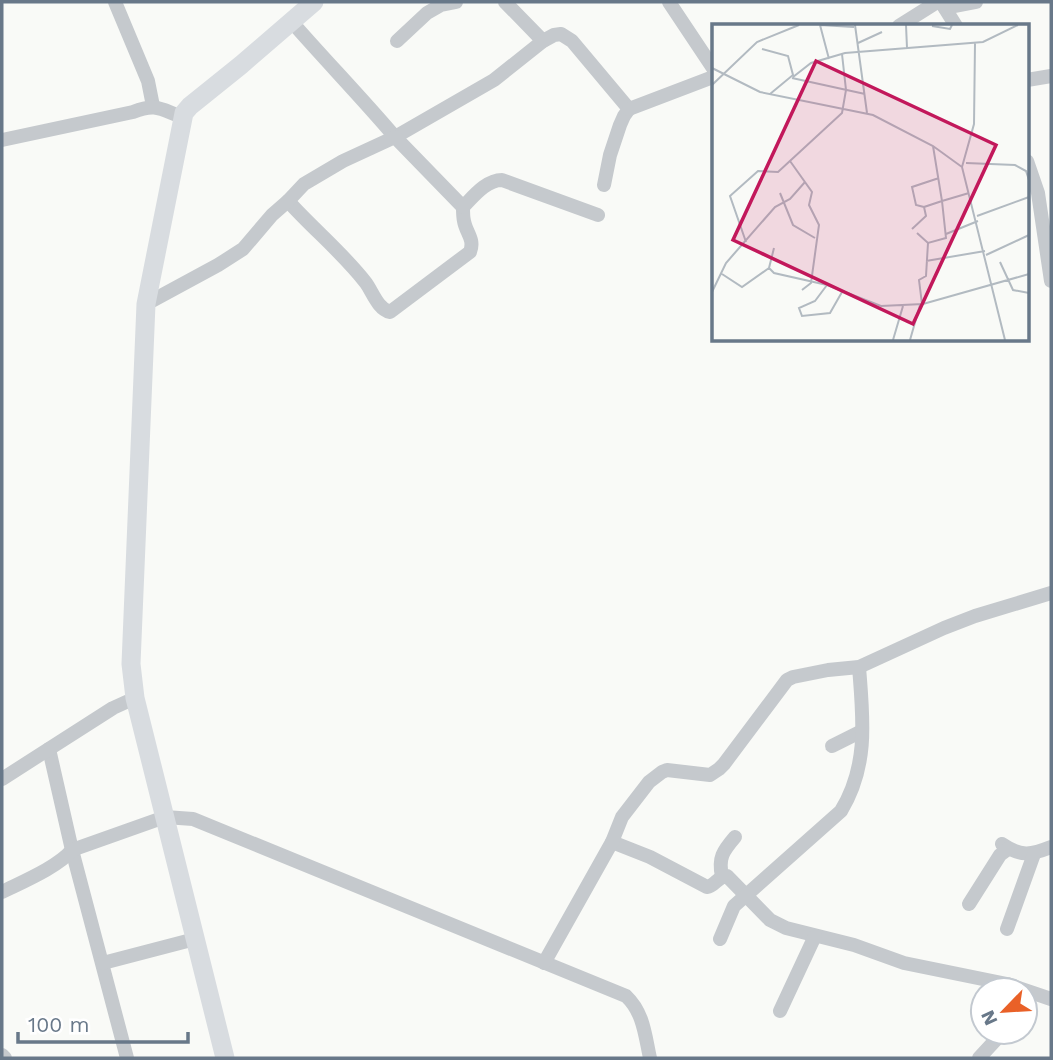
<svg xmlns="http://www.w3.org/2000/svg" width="1053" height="1060" font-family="'Work Sans',sans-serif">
<rect width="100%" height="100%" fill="#f9faf7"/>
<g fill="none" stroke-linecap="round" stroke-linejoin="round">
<g stroke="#c5c9cd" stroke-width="14">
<polyline points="115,2 148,81 153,106"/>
<polyline points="505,2 543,41"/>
<polyline points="669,2 713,68"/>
<polyline points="941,2 956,26"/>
<polyline points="945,8 976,2"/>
<path d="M291,21C325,60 361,97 395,137L494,80L543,41L554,35L561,34L572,41L629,109L624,116L620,125L610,155L604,185"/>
<polyline points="899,26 937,2"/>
<polyline points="397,41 427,13 441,5 456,2"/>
<polyline points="1027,80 1051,76"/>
<polyline points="629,109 713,77"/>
<path d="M2,140L133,112C156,103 160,109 182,117"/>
<polyline points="1027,161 1038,193 1051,281"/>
<path d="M288,201C313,229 343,253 366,283C373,293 378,309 390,312L470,252C475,239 466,233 464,221C463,217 463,211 463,207"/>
<path d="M146,304L218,265L243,249L272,215L288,201L304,184L343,161L395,137L463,207C473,197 486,180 502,180L598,215"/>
<polyline points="832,746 862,731"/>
<polyline points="49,749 72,850 127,1058"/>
<polyline points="2,779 113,708 135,698"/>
<path d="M612,842L650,857L707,887C715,886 718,876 727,876L770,920L786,928L854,945L904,963L1007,984L1051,999"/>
<path d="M1002,844C1021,857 1031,855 1051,847"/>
<path d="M722,876C718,858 723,851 735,837"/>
<path d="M2,892C22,882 58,867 72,850L165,817L193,819L626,996C644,1013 645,1036 650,1058"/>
<polyline points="969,904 1000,855 1008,849"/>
<polyline points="1007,929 1034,854"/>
<path d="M720,939L734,906L841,811C869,765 863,718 859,667"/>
<polyline points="103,963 195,939"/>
<polyline points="544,963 612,842 622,817 649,782 662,772 667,770 710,775 719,769 724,764 787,680 793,677 828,670 859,667 944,628 975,616 1051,593"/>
<polyline points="780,1011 815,936"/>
<polyline points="2,1055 5,1058"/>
<polyline points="979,1058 1003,1032"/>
</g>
<polyline stroke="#d8dce0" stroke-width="19" points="225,1058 135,698 131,664 146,304 184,113 190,106 241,65 314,2"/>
</g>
<g transform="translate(712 24)">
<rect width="317" height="317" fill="#f9faf7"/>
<path fill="none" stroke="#b2bac1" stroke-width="2" d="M108,1L117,35M108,1L142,3M143,1L155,89M194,1L195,24M220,2L238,5L240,1M146,19L170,8M50,25L76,32L81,51L58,70M0,44L48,68L161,91L221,122L250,143L293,316M81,53L99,39L133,29L271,18L306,1M80,54L153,70M0,61L45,18L87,1M78,137L100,168L97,181L107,201L99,259L90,266M254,139L303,141L314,147L317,156M250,143L262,100L263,19M68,169L81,201L103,214M212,183L204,181L200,163L227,154M265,192L317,173M200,205L214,192L212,183L230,177L221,122M205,209L216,219L234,214L230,177L257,169M234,210L266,197M34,218L18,172L46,147L66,148L130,89L134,66L130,30M62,224L57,244L62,249L115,261L169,282L211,280L317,250M274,231L317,211M214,237L273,227M288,238L301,266L317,269M10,250L30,263L57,244M115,261L103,277L87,284L90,292L118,289L130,268M0,268L14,239L63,183L78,175L93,158M210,280L207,256L214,252L216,219M181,316L191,282M198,316L208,281"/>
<path fill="#c2185b" fill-opacity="0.15" stroke="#c2185b" stroke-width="3.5" d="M104,37L284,121L201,300L21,216Z"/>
<rect width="317" height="317" fill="none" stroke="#687889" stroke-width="3.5"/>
</g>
<rect width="1053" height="1060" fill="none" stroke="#687889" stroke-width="7"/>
<g transform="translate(1004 1011) rotate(245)"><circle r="33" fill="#ffffff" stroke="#c3c9d0" stroke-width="2"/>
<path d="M0-5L12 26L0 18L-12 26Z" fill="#e96128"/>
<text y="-10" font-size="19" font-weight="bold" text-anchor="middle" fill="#687889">N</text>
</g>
<path d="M18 1032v10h170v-10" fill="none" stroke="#687889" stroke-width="3.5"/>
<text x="28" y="1032" font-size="21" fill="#687889" stroke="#ffffff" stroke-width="5" paint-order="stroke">100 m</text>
</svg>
